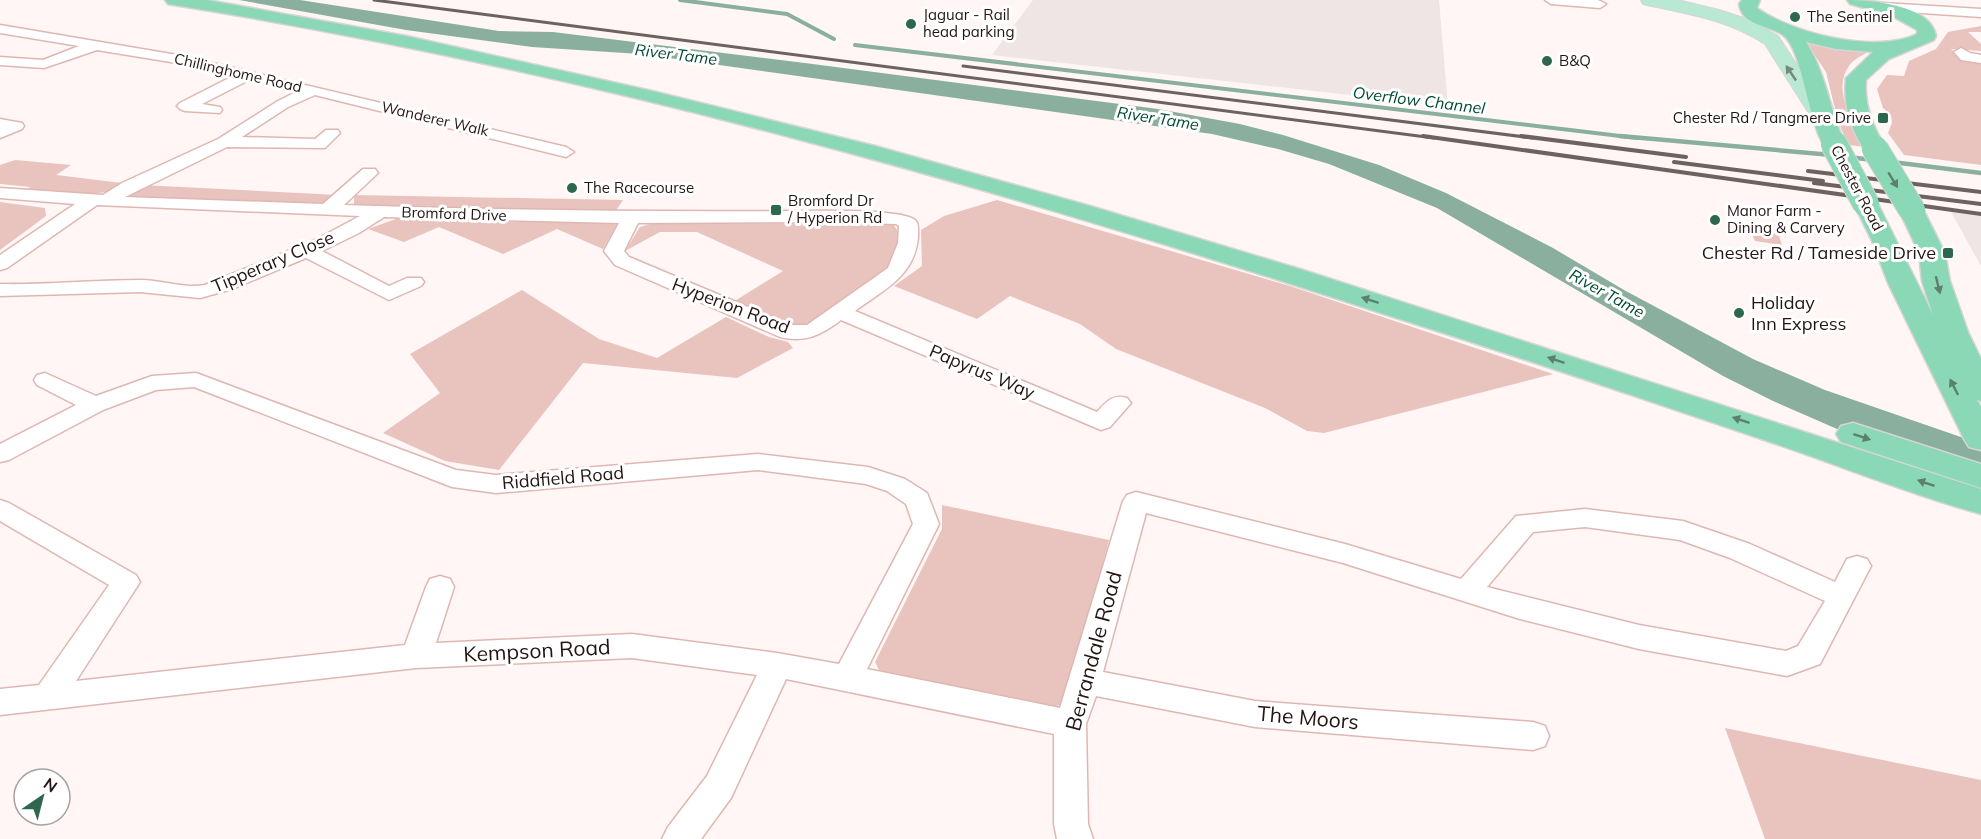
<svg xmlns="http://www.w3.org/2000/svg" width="1981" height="839" font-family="Mulish,sans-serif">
<rect width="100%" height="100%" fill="#fff6f5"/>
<g fill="#efe5e4">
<polygon points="1033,0 1439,0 1448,106 992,55"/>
<polygon points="1951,212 1981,216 1981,266"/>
</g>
<g fill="#e9c3be">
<polygon points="1981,26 1981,32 1968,32 1981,44 1981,51 1951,49 1964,60 1981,62 1981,165 1904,155 1888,133 1892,123 1891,115 1883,108 1877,89 1887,75 1904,76 1909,61 1936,49 1948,32"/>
<path d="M1806,42L1872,50C1865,54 1853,59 1849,66C1831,91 1855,124 1866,147L1848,145L1838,121L1826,72Z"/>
<polygon points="15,160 71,165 56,175 122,183 106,192 92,194 26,190 30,187 0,184 0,165"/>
<polygon points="142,185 338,195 329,201 311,206 131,197 131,192"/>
<polygon points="354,195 623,200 615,212 357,207 354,205"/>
<polygon points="997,200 1290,286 1553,374 1324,433 1307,431 1265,408 1116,349 1080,324 1010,296 977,319 894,286 922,266 921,230 944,216"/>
<polygon points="0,202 45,208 46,216 0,250"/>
<polygon points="404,216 469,222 608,222 617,225 603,249 557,229 503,254 439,227 404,242 368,229"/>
<polygon points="660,221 665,223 884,224 894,225 901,237 896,261 870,283 810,323 795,326 786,325 733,302 783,271 697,232 660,232 625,251 640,227"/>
<polygon points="1747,224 1762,226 1763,231 1778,233 1782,245 1755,241"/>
<polygon points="522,290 599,339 657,358 726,317 769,337 788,342 793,348 737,378 583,363 499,470 445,461 383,433 440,393 410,354"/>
<polygon points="942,505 1109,540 1066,703 1044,710 882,676 875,662 942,529"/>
<polygon points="1725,728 1981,780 1981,839 1765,839"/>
</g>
<polygon fill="#8baf9e" points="239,0 300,0 499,31 553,32 805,63 1158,109 1240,124 1283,135 1379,165 1446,193 1553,248 1624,290 1753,359 1825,390 1981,444 1981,487 1860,439 1773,401 1723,376 1437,208 1329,164 1278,149 1212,134 640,54 532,47 406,30"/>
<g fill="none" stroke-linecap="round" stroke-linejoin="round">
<g stroke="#8baf9e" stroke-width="4">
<polyline points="680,0 787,14 834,39"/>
<polyline points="855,45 1637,138"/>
</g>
<g stroke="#8baf9e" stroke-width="4.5">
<polyline points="1620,136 1832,155"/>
<polyline points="1848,157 1873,160"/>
<polyline points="1892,162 1981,173"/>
</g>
<g stroke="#dfb7b2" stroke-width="3">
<g id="minor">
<polygon points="1545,0 1598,0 1606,4 1600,8 1551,4"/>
<polygon points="1883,3 1981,9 1981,17 1878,10 1877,7 1878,4"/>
<path d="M0,25L183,56L566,147L574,152L566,157L315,95L288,107L242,137L315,139L326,130H338L340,133L325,148L227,147L125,197L323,204L363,169H375L378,173L344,205C493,210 641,212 790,211C810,211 906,208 916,221C919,225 918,233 918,238C914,277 883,290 855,311L1097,412C1107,401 1113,394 1127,398L1131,403L1110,427L1101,430L841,320C821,335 806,343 780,337L615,265L604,251L619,223L384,217L359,233L322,251L389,286L407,278H421L424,282L421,286L389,300L306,258L232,289L200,298L140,292L0,296V284C47,285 94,280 141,280C162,280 184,289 205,285L317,239L360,216L97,205L7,268L0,270V255L75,204L0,198V188L103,195L122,183L218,139L278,101L298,91L249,80L202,104L220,107L222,110L220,113L185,111L180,109L177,106L180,103L233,76L183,64L97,50L44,68L0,65V57L43,60L79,46L0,33ZM831,222L896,224L899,226L898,243L888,268L807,325H791L629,257L624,251L638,223Z"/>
<polygon points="1961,48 1970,53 1981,55 1981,63 1961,60 1954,52"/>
<polygon points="0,119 22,123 24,126 22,129 0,138"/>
<path d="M45,373L96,396L152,376L196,373L456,470L496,475L758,454L868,467L905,479L927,493L939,524L867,669L1060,708L1123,501L1127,495L1136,492L1345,544L1461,579L1516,516L1585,509L1683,521L1750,544L1835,582L1847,559L1857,556L1867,559L1871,566L1820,664L1787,676L1639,649L1520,619L1343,563L1146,513L1103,672L1255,701L1533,722L1545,726L1549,736L1545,746L1533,750L1255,727L1096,696L1086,724L1088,824L1093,839H1057L1054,824V734L786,679L731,798L701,839H662L668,827L707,776L757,675L632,658L416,668L0,715V689L39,685L109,585L0,521V500L9,503L136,575L140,582L76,681L405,645L426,587L430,579L440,576L450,579L454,587L436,643L632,634L777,653L839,664L913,524L906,504L887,491L866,484L758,470L496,493L452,487L194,387L156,390L103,410L9,460L0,462V444L76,405L37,385L34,380L37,375ZM1585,527L1680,540L1730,558L1825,601L1798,646L1786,651L1639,625L1487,587L1533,532Z"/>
</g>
</g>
<g stroke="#d7d5d5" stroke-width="2">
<path id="major" d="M1641,0H1678L1719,10L1750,20L1778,36L1834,122L1831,126L1824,128L1817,126L1765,44C1727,19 1686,14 1643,4Z"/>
</g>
<g stroke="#d7d5d5" stroke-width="3">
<g id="highway">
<path d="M165,0H207L406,36L652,91L875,146L1090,206L1303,270L1981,489V514C1912,495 1844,467 1776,444C1647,400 1519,357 1390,316C992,186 587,71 174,5L168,4Z"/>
<path d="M1742,0H1760L1757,8C1793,34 1876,54 1917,34V30L1892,16L1850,4L1847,0C1872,0 1931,5 1936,36L1934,40L1889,59L1866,80C1864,107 1873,126 1886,149L1883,154L1875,156L1867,154C1851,130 1843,107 1846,78L1873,52L1836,49L1806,42C1826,73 1830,111 1845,144L1842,149L1834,151L1826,149C1807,122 1804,52 1783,35C1769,25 1742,26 1739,4Z"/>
<polygon points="1866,197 1875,199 1878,204 1933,315 1922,281 1919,253 1899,210 1903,205 1912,202 1921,205 1945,253 1950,281 1968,332 1981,359 1981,401 1977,400 1981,407 1981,450 1969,447 1964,439 1888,283 1872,241 1854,204 1857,199"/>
<polygon points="1853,423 1981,464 1981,488 1841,442 1836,434 1841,426"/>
</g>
</g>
<use href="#minor" fill="#fff" fill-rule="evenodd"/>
<use href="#major" fill="#b9e8d3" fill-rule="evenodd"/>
<use href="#highway" fill="#8ad8b5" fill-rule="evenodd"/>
<g stroke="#6e6260" stroke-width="3">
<polyline points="374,0 1434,138"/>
<polyline points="963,66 1533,138"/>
</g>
<g stroke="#6e6260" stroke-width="4">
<polyline points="1423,136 1981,214"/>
<polyline points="1521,136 1686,157"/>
<polyline points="1674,162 1823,181"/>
<polyline points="1808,171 1981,192"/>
<polyline points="1814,183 1981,204"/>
</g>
<g stroke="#d7d5d5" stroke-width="28" stroke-linecap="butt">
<g id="highway-bridge">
<polyline points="1834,144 1866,204"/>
<polyline points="1875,149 1912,210"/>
</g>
</g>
<use href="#highway-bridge" stroke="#8ad8b5" stroke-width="26"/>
</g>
<defs><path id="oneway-solid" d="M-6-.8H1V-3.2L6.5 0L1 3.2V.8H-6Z" transform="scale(1.5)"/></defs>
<use fill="#76897d" href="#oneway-solid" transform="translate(1791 73) rotate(-124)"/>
<g fill="#5c806c">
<use href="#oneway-solid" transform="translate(1893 180) rotate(59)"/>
<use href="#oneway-solid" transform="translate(1938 285) rotate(76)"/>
<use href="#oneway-solid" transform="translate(1370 300) rotate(-162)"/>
<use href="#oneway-solid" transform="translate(1556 360) rotate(-162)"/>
<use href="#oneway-solid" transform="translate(1954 387) rotate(-117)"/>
<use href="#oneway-solid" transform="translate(1741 420) rotate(-162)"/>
<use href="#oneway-solid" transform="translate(1862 437) rotate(18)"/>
<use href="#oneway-solid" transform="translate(1926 483) rotate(-161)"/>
</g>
<g fill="#2e674f" stroke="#fff" stroke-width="2">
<circle cx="1795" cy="17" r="6"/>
<circle cx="911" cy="24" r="6"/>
<circle cx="1547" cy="61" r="6"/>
<rect x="1877" y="112" width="12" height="12" rx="3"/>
<circle cx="572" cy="188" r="6"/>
<rect x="770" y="204" width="12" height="12" rx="3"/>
<circle cx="1715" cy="220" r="6"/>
<rect x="1942" y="247" width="12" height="12" rx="3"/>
<circle cx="1739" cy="313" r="6"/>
</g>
<g text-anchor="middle" stroke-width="6" stroke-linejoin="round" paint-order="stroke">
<g font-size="15" fill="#231513" stroke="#fff" text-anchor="start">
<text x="923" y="20">Jaguar - Rail<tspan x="923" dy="17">head parking</tspan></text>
<text x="1807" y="22">The Sentinel</text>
<text x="1559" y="66">B&amp;Q</text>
<text x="1871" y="123" text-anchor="end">Chester Rd / Tangmere Drive</text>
<text x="584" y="193">The Racecourse</text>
<text x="788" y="206">Bromford Dr<tspan x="788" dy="17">/ Hyperion Rd</tspan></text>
<text x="1727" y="216">Manor Farm -<tspan x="1727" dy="17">Dining &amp; Carvery</tspan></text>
</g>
<g font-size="15" fill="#231513" stroke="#fff">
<text transform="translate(238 73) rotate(13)" y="5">Chillinghome Road</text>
<text transform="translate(435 119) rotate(13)" y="5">Wanderer Walk</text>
<text transform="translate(1857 188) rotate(62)" y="5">Chester Road</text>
<text transform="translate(454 214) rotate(2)" y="5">Bromford Drive</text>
</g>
<g font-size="16" font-style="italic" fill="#004932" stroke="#fff">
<text transform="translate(676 54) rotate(7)" y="6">River Tame</text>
<text transform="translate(1419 100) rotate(7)" y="6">Overflow Channel</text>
<text transform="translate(1158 118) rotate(9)" y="6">River Tame</text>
<text transform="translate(1607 293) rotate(29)" y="6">River Tame</text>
</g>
<g font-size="18" fill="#231513" stroke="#fff" text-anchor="end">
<text x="1936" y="259">Chester Rd / Tameside Drive</text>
<text x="1751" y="309" text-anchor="start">Holiday<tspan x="1751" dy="21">Inn Express</tspan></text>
</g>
<g font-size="18" fill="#231513" stroke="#fff">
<text transform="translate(273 262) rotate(-23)" y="6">Tipperary Close</text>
<text transform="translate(731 306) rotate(21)" y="6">Hyperion Road</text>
<text transform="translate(982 372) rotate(23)" y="6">Papyrus Way</text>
<text transform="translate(563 478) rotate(-5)" y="6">Riddfield Road</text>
</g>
<g font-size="21" fill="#231513" stroke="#fff">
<text transform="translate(537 651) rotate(-3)" y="7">Kempson Road</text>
<text transform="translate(1094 651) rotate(-75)" y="7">Berrandale Road</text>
<text transform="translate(1308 718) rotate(5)" y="7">The Moors</text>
</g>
</g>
<g transform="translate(42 797) rotate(35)"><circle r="28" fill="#ffffff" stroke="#a7a1a1" stroke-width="1.5"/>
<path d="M0-4.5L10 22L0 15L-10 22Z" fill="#2e674f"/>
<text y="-9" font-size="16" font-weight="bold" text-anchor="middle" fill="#231513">N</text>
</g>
</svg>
